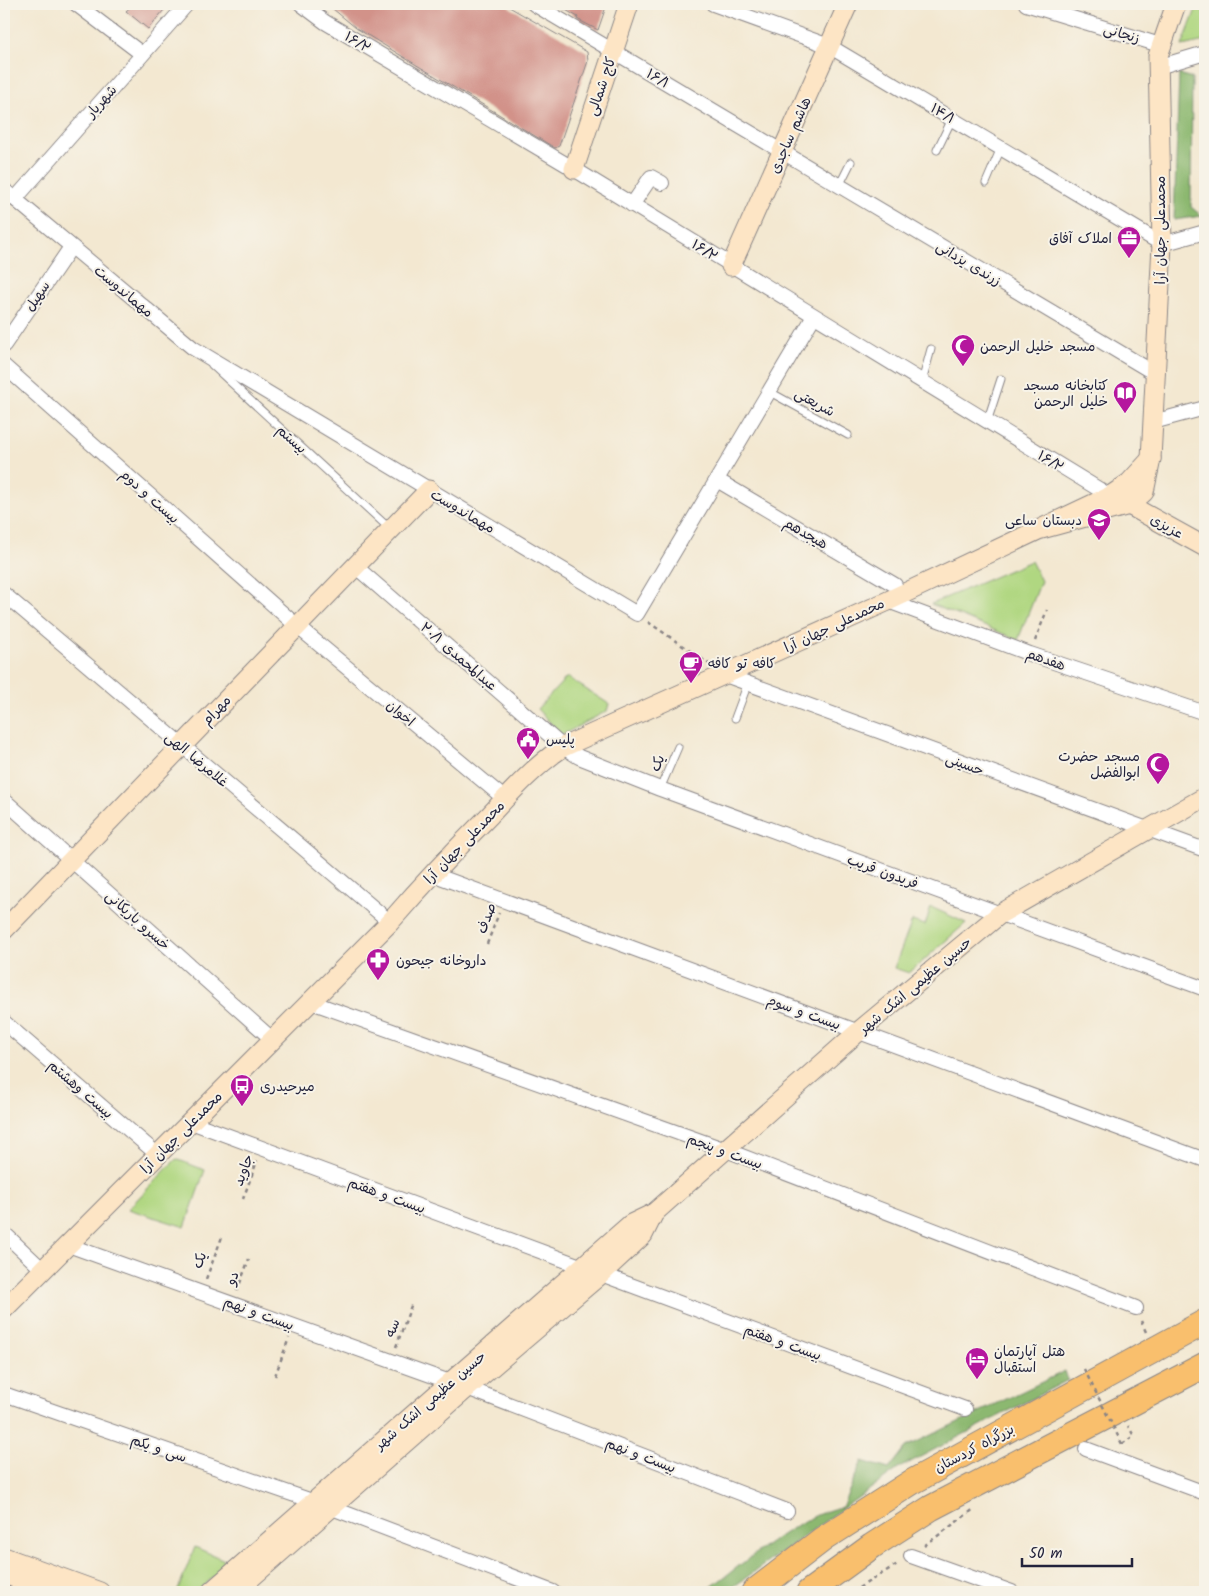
<svg xmlns="http://www.w3.org/2000/svg" width="1209" height="1596" font-family="Kalam,'Playpen Sans Arabic',sans-serif">
<rect width="100%" height="100%" fill="#f7f3e8"/>
<filter id="ink" filterUnits="userSpaceOnUse"><feTurbulence type="fractalNoise" baseFrequency=".02" numOctaves="2"/><feDisplacementMap in="SourceGraphic" scale="10" xChannelSelector="R" yChannelSelector="G"/><feConvolveMatrix kernelMatrix="1 2 1 2 8 2 1 2 1" color-interpolation-filters="sRGB"/></filter>
<filter id="wash" filterUnits="userSpaceOnUse"><feTurbulence type="fractalNoise" baseFrequency=".0096" numOctaves="4" result="noise"/><feDisplacementMap in="SourceGraphic" scale="20" xChannelSelector="R" yChannelSelector="G"/><feGaussianBlur stdDeviation="1.12" result="paint"/><feColorMatrix in="noise" values="0 0 0 0 0 0 0 0 0 0 0 0 0 0 0 0 0 1.4 0 .05"/><feComposite in="paint" operator="in"/></filter>
<g filter="url(#wash)">
<rect width="100%" height="100%" fill="#f3e8d1"/>
<g fill="#b0d781" stroke="#697c5e">
<polygon points="1198,4 1205,4 1205,41 1182,46"/>
<polygon points="1031,561 1041,581 1018,640 931,604"/>
<polygon points="567,677 609,704 607,711 562,735 537,709"/>
<polygon points="931,907 966,923 909,973 894,968 912,921 925,925"/>
<polygon points="176,1159 205,1170 185,1227 128,1209"/>
<polygon points="195,1547 229,1562 197,1592 177,1592"/>
</g>
<g fill="#8cb86f" stroke="#576d55">
<polygon points="1179,74 1192,78 1191,207 1202,216 1174,220"/>
<path d="M1065,1371L1068,1380L901,1467L726,1592H704C741,1566 799,1514 842,1507L862,1461L889,1469L906,1447Z"/>
</g>
<g id="blocks">
<g fill="#d29289">
<polygon points="134,4 169,4 148,29 126,11"/>
<polygon points="327,4 504,4 577,46 587,52 588,61 559,146 555,148 410,61 356,28"/>
<polygon points="555,4 607,4 598,30 577,19 578,17"/>
</g>
</g>
</g>
<g filter="url(#ink)">
<use href="#blocks" fill-opacity="0" stroke="#8a8586" stroke-width="1"/>
<g fill="none" stroke-linecap="round" stroke-linejoin="round">
<g stroke="#8a8586" stroke-width="9">
<g id="lane">
<polyline points="937,150 952,119"/>
<polyline points="986,183 1001,148"/>
<polyline points="839,186 851,162"/>
<polyline points="212,365 390,529"/>
<polyline points="922,382 931,349"/>
<polyline points="770,392 848,435"/>
<polyline points="987,422 1001,379"/>
<polyline points="735,718 748,683"/>
<polyline points="660,789 678,747"/>
</g>
</g>
<g stroke="#8a8586" stroke-width="16">
<g id="street">
<polyline points="76,4 142,54"/>
<polyline points="301,4 325,22 574,169 1110,496"/>
<polyline points="534,4 1156,374"/>
<polyline points="713,4 829,46 1162,244 1205,232"/>
<polyline points="1026,4 1160,45"/>
<polyline points="1158,67 1205,53"/>
<polyline points="4,190 193,348 637,614 814,316"/>
<polyline points="15,199 187,4"/>
<polyline points="632,205 651,177 662,183"/>
<polyline points="4,345 71,247"/>
<polyline points="4,366 297,626 505,799"/>
<polyline points="1153,422 1205,408"/>
<polyline points="717,480 895,585"/>
<polyline points="355,566 563,747 579,757 660,789 1205,989"/>
<polyline points="4,594 390,922"/>
<polyline points="888,601 1030,654 1205,713"/>
<polyline points="725,675 1205,850"/>
<polyline points="4,800 273,1040"/>
<polyline points="432,874 1205,1160"/>
<polyline points="311,1002 726,1150 1136,1308"/>
<polyline points="4,1022 158,1155"/>
<polyline points="191,1122 583,1267"/>
<polyline points="4,1233 43,1270"/>
<polyline points="68,1245 450,1382"/>
<polyline points="601,1274 965,1409"/>
<polyline points="467,1388 787,1511"/>
<polyline points="4,1394 315,1502"/>
<polyline points="1086,1449 1205,1493"/>
<polyline points="332,1508 553,1592"/>
<polyline points="911,1556 1012,1592"/>
</g>
</g>
<g stroke="#8a8586" stroke-width="21">
<g id="secondary">
<polyline points="574,169 629,4"/>
<polyline points="731,266 848,4"/>
<polyline points="1151,459 1162,244 1158,56 1176,4"/>
<polyline points="1129,505 1205,547"/>
<polyline points="4,930 429,490"/>
<path d="M4,1309L390,922C422,885 455,850 490,815C513,790 535,766 563,747L888,601L1110,496L1129,483L1151,459L1144,492L1129,505L1034,531"/>
<polyline points="4,1557 100,1592"/>
<polyline points="4,1574 55,1592"/>
<polyline points="211,1592 631,1224 654,1213 858,1032 1000,914 1205,797"/>
<polyline points="235,1592 467,1388 601,1274 643,1235 654,1213"/>
</g>
</g>
<g stroke="#8a8586" stroke-width="27">
<g id="highway">
<polyline points="754,1592 823,1539 912,1482 1205,1322"/>
<polyline points="809,1592 872,1546 931,1508 1205,1365"/>
</g>
</g>
<g stroke="#8a8586" stroke-width="2.5" stroke-dasharray="4 4" stroke-linecap="butt">
<polyline points="648,622 709,664"/>
<polyline points="1035,641 1047,610"/>
<polyline points="487,944 499,913"/>
<polyline points="243,1199 257,1161"/>
<polyline points="206,1279 222,1237"/>
<polyline points="237,1291 249,1259"/>
<polyline points="1141,1321 1146,1332"/>
<polyline points="396,1347 412,1303"/>
<polyline points="275,1376 289,1338"/>
<polyline points="1122,1444 1134,1436 1128,1426"/>
<polyline points="924,1546 974,1509"/>
<polyline points="852,1592 899,1563"/>
</g>
<use href="#lane" stroke="#fff" stroke-width="7"/>
<use href="#street" stroke="#fff" stroke-width="14"/>
<use href="#secondary" stroke="#fde5c5" stroke-width="19"/>
<use href="#highway" stroke="#f9bf6d" stroke-width="25"/>
<polyline stroke="#8a8586" stroke-width="2.5" stroke-dasharray="4 4" stroke-linecap="butt" points="1084,1369 1122,1444"/>
</g>
</g>
<defs>
<g id="office-pin" transform="scale(1.25)"><path d="M0 17L-7.5 6A9.5 9.5 0 1 1 7.5 6Z" fill="#b5179e" stroke="#f7f3e8"/><path d="M-6-3h4V-5.5h4V-3h4V5H-6ZM-1-4.5V-3h2v-1.5ZM-6 0V1H6V0Z" fill="#fff"/></g>
<g id="mosque-pin" transform="scale(1.25)"><path d="M0 17L-7.5 6A9.5 9.5 0 1 1 7.5 6Z" fill="#b5179e" stroke="#f7f3e8"/><path d="M3.5-4.9A6 6 0 1 0 3.5 4.9A5 5 0 1 1 3.5-4.9Z" fill="#fff"/></g>
<g id="library-pin" transform="scale(1.25)"><path d="M0 17L-7.5 6A9.5 9.5 0 1 1 7.5 6Z" fill="#b5179e" stroke="#f7f3e8"/><path d="M-6-4Q-3-5.5-.7-3.5V5Q-3 3-6 4ZM6-4Q3-5.5 .7-3.5V5Q3 3 6 4Z" fill="#fff"/></g>
<g id="school-pin" transform="scale(1.25)"><path d="M0 17L-7.5 6A9.5 9.5 0 1 1 7.5 6Z" fill="#b5179e" stroke="#f7f3e8"/><path d="M0-5L7-2L0 1L-7-2ZM-4 1L0 2.5L4 1V4Q0 6-4 4Z" fill="#fff"/></g>
<g id="cafe-pin" transform="scale(1.25)"><path d="M0 17L-7.5 6A9.5 9.5 0 1 1 7.5 6Z" fill="#b5179e" stroke="#f7f3e8"/><path d="M-5.5-4.5H6V0H3Q3 3.5 0 3.5H-2.5Q-5.5 3.5-5.5 0ZM3-3.2v2h1.7v-2ZM-6 4.5H4V6H-6Z" fill="#fff"/></g>
<g id="civic-pin" transform="scale(1.25)"><path d="M0 17L-7.5 6A9.5 9.5 0 1 1 7.5 6Z" fill="#b5179e" stroke="#f7f3e8"/><path d="M-.6-6.5H3V-4.5H.6V-3L4-1V1h2V6H-6V1h2V-1L-.6-3ZM-1.2 2.5V6h2.4V2.5Z" fill="#fff"/></g>
<g id="pharmacy-pin" transform="scale(1.25)"><path d="M0 17L-7.5 6A9.5 9.5 0 1 1 7.5 6Z" fill="#b5179e" stroke="#f7f3e8"/><path d="M-2-6h4v4h4v4h-4v4h-4v-4h-4v-4h4Z" fill="#fff"/></g>
<g id="bus-pin" transform="scale(1.25)"><path d="M0 17L-7.5 6A9.5 9.5 0 1 1 7.5 6Z" fill="#b5179e" stroke="#f7f3e8"/><path d="M-5-6H5V4H4V6H2V4H-2V6H-4V4H-5ZM-3.5-4V0h7V-4ZM-3.5 1.2v1.5H-2V1.2ZM2 1.2v1.5H3.5V1.2Z" fill="#fff"/></g>
<g id="hotel-pin" transform="scale(1.25)"><path d="M0 17L-7.5 6A9.5 9.5 0 1 1 7.5 6Z" fill="#b5179e" stroke="#f7f3e8"/><path d="M-6-4.5h1.5V1H6V5H4.5V3h-9V5H-6ZM-4 0a1.8 1.8 0 1 1 3.6 0ZM.5 0V-2.5h3Q6-2.5 6 0Z" fill="#fff"/></g>
</defs>
<g fill-rule="evenodd">
<use href="#office-pin" x="1129" y="238"/>
<use href="#mosque-pin" x="963" y="346"/>
<use href="#library-pin" x="1125" y="393"/>
<use href="#school-pin" x="1099" y="520"/>
<use href="#cafe-pin" x="691" y="663"/>
<use href="#civic-pin" x="528" y="739"/>
<use href="#mosque-pin" x="1158" y="764"/>
<use href="#pharmacy-pin" x="378" y="960"/>
<use href="#bus-pin" x="242" y="1086"/>
<use href="#hotel-pin" x="977" y="1359"/>
</g>
<g text-anchor="middle" stroke-width="4" stroke-linejoin="round" paint-order="stroke">
<g font-size="14" fill="#22223b" stroke="#f7f3e8">
<text transform="translate(1122 33) rotate(17)" y="5">زنجانی</text>
<text transform="translate(358 42) rotate(31)" y="5">۱۶/۲</text>
<text transform="translate(658 78) rotate(31)" y="5">۱۶/۱</text>
<text transform="translate(601 86) rotate(-71)" y="5">کاج شمالی</text>
<text transform="translate(101 101) rotate(-48)" y="5">شهریار</text>
<text transform="translate(943 113) rotate(31)" y="5">۱۴/۱</text>
<text transform="translate(790 135) rotate(-66)" y="5">هاشم ساجدی</text>
<text transform="translate(1160 230) rotate(-90)" y="5">محمدعلی جهان آرا</text>
<text transform="translate(705 250) rotate(32)" y="5">۱۶/۲</text>
<text transform="translate(969 263) rotate(31)" y="5">زرندی یزدانی</text>
<text transform="translate(124 291) rotate(40)" y="5">مهماندوست</text>
<text transform="translate(37 296) rotate(-56)" y="5">سهیل</text>
<text transform="translate(815 402) rotate(29)" y="5">شریعتی</text>
<text transform="translate(292 439) rotate(42)" y="5">بیستم</text>
<text transform="translate(1051 461) rotate(31)" y="5">۱۶/۲</text>
<text transform="translate(150 496) rotate(42)" y="5">بیست و دوم</text>
<text transform="translate(463 511) rotate(31)" y="5">مهماندوست</text>
<text transform="translate(1167 526) rotate(29)" y="5">عزیزی</text>
<text transform="translate(806 533) rotate(30)" y="5">هیجدهم</text>
<text transform="translate(834 625) rotate(-25)" y="5">محمدعلی جهان آرا</text>
<text transform="translate(459 656) rotate(41)" y="5">عبدالمحمدی ۲۰/۱</text>
<text transform="translate(1046 659) rotate(19)" y="5">هفدهم</text>
<text transform="translate(216 710) rotate(-46)" y="5">مهرام</text>
<text transform="translate(401 713) rotate(40)" y="5">اخوان</text>
<text transform="translate(197 759) rotate(40)" y="5">غلامرضا الهی</text>
<text transform="translate(657 763) rotate(-68)" y="5">یک</text>
<text transform="translate(965 764) rotate(20)" y="5">حسینی</text>
<text transform="translate(464 842) rotate(-46)" y="5">محمدعلی جهان آرا</text>
<text transform="translate(883 871) rotate(20)" y="5">فریدون قریب</text>
<text transform="translate(486 918) rotate(-70)" y="5">صدف</text>
<text transform="translate(138 920) rotate(42)" y="5">خسرو باریکانی</text>
<text transform="translate(915 985) rotate(-40)" y="5">حسین عظیمی اشک شهر</text>
<text transform="translate(804 1012) rotate(20)" y="5">بیست و سوم</text>
<text transform="translate(81 1089) rotate(41)" y="5">بیست وهشتم</text>
<text transform="translate(181 1132) rotate(-45)" y="5">محمدعلی جهان آرا</text>
<text transform="translate(725 1151) rotate(20)" y="5">بیست و پنجم</text>
<text transform="translate(243 1170) rotate(-69)" y="5">جاوید</text>
<text transform="translate(387 1195) rotate(20)" y="5">بیست و هفتم</text>
<text transform="translate(199 1260) rotate(-69)" y="5">یک</text>
<text transform="translate(232 1278) rotate(-69)" y="5">دو</text>
<text transform="translate(259 1313) rotate(20)" y="5">بیست و نهم</text>
<text transform="translate(392 1328) rotate(-69)" y="5">سه</text>
<text transform="translate(783 1342) rotate(20)" y="5">بیست و هفتم</text>
<text transform="translate(430 1400) rotate(-41)" y="5">حسین عظیمی اشک شهر</text>
<text transform="translate(159 1448) rotate(19)" y="5">سی و یکم</text>
<text transform="translate(974 1448) rotate(-28)" y="5">بزرگراه کردستان</text>
<text transform="translate(641 1455) rotate(21)" y="5">بیست و نهم</text>
</g>
<g font-size="14" fill="#22223b" stroke="#f7f3e8" text-anchor="start">
<text x="1112" y="243" text-anchor="end">املاک آفاق</text>
<text x="980" y="351">مسجد خلیل الرحمن</text>
<text x="1108" y="390" text-anchor="end">كتابخانه مسجد<tspan x="1108" dy="16">خليل الرحمن</tspan></text>
<text x="1082" y="525" text-anchor="end">دبستان ساعی</text>
<text x="708" y="668">کافه تو کافه</text>
<text x="546" y="744">پلیس</text>
<text x="1140" y="761" text-anchor="end">مسجد حضرت<tspan x="1140" dy="16">ابوالفضل</tspan></text>
<text x="396" y="965">داروخانه جیحون</text>
<text x="260" y="1091">میرحیدری</text>
<text x="994" y="1356">هتل آپارتمان<tspan x="994" dy="16">استقبال</tspan></text>
</g>
</g>
<rect width="1209" height="1596" fill="none" stroke="#f7f3e8" stroke-width="20"/>
<path d="M1022 1558v8h110v-8" fill="none" stroke="#22223b" stroke-width="2.5"/>
<text x="1029" y="1558" font-size="15" fill="#22223b" stroke="#f7f3e8" stroke-width="4" paint-order="stroke">50 m</text>
</svg>
